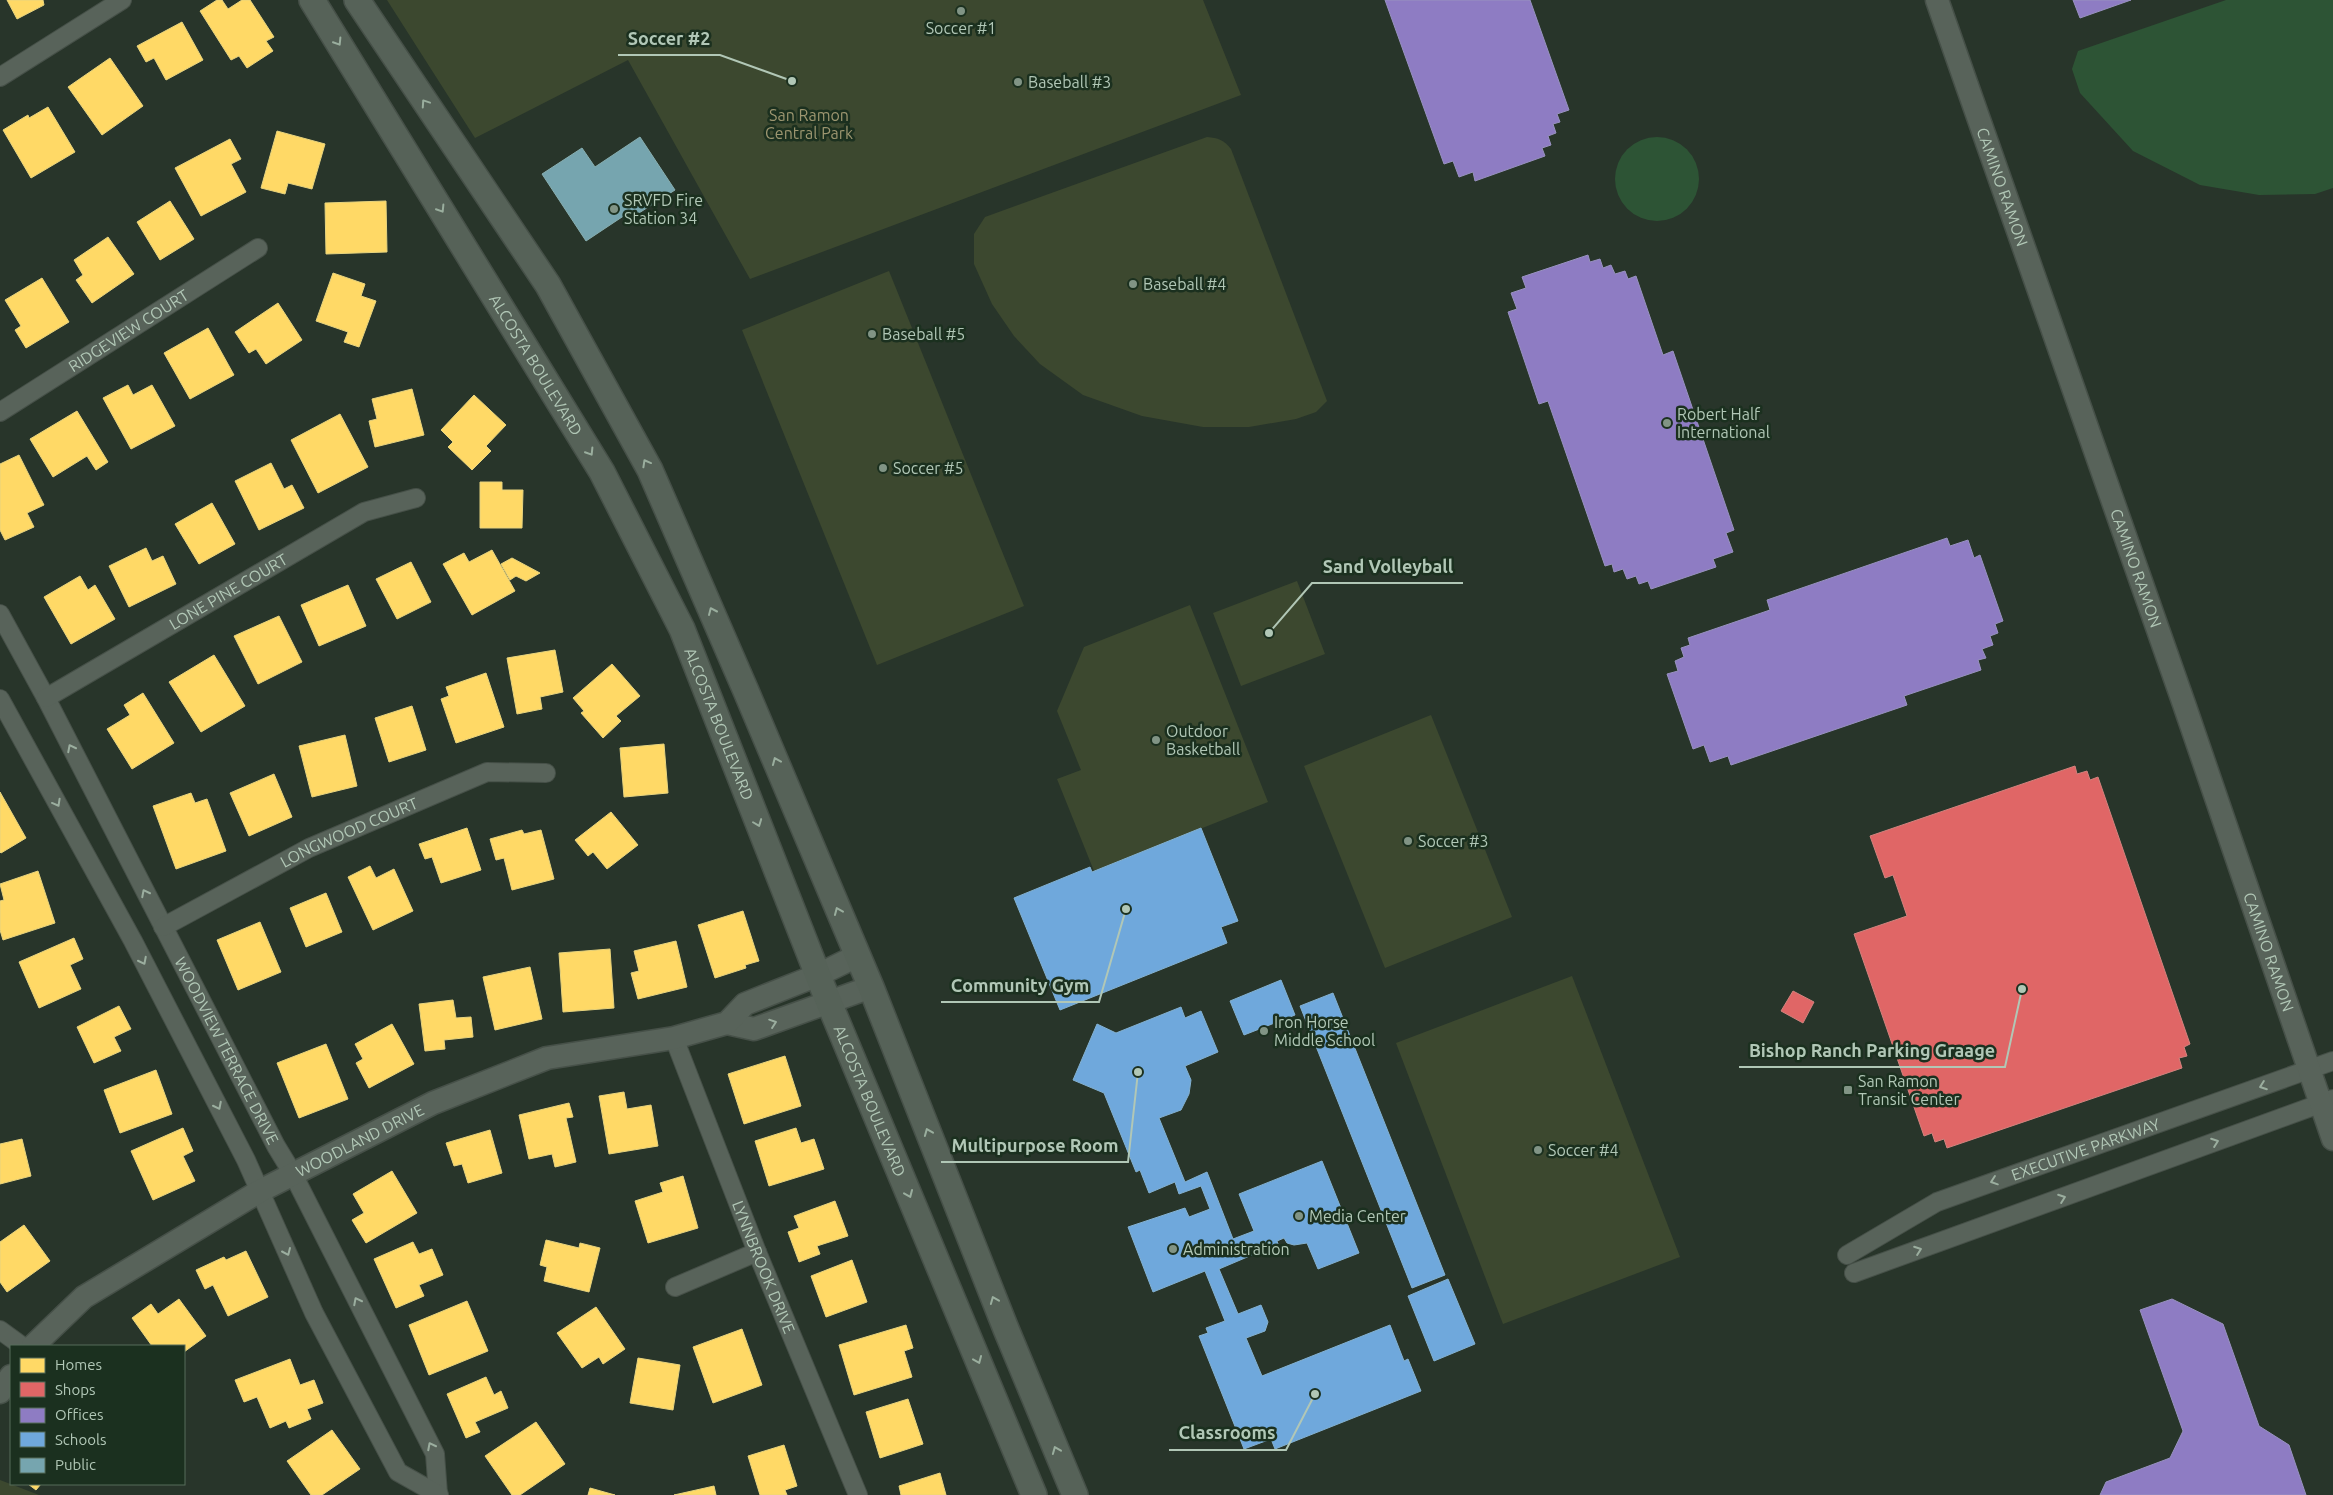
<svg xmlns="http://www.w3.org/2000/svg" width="2333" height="1495" font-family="Ubuntu,sans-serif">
<rect width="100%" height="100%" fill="#28352a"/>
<g fill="#3c482f">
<polygon points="387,0 1203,0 1241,95 750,279 628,60 475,138"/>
<path d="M1207,137C1218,138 1224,140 1231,149L1327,401L1316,412L1296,419L1249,427H1203L1142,416L1083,395L1040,364L1014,336L992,304L974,264V234L985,217Z"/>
<polygon points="889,271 1024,606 877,665 742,330"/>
<polygon points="1297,581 1325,654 1241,686 1213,613"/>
<polygon points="1190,605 1268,802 1094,871 1057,779 1081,770 1057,711 1084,647"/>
<polygon points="1431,715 1512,917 1385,968 1304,766"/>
<polygon points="1572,976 1680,1257 1503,1324 1396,1043"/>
<polygon points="0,1480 39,1495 0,1495"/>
</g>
<g fill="#2d5435">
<polygon points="2226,0 2333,0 2333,188 2315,194 2259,195 2200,185 2133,151 2080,93 2072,69 2078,51"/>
<circle cx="1657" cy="179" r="42"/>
</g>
<g fill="#ffd966" stroke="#e8d47e">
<polygon points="7,0 43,0 44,5 17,19"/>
<polygon points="217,0 222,0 228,9 242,0 250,0 274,37 266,41 273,51 247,68 239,56 231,60 200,11"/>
<polygon points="182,22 203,60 166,80 154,58 146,62 137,46"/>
<polygon points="110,58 143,106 102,135 68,87"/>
<polygon points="48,107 75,152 31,178 3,130 28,115 29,118"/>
<polygon points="277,131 325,144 312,189 288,183 285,194 261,188"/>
<polygon points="230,139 241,159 231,164 246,192 201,216 175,168"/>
<polygon points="170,201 194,239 160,260 137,222"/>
<polygon points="386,201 387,252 326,254 325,203"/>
<polygon points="108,237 134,274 92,303 76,280 83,275 74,260"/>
<polygon points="333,273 365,284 361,296 376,301 359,347 344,342 348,332 316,321"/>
<polygon points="42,278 69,322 26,348 15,330 21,326 5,300"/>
<polygon points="278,303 302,340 266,364 256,349 249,353 235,332"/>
<polygon points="208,328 234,375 190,399 164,353"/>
<polygon points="128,385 133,395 152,385 175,426 131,449 103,398"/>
<polygon points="412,389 424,435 375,447 369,421 377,419 372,399"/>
<polygon points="474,395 506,425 486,446 491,451 472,470 448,447 453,442 441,430"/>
<polygon points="77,411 108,462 96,470 87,456 53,477 30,439"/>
<polygon points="340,414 368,467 318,493 291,440"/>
<polygon points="19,455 44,505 27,513 34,527 5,540 0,530 0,464"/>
<polygon points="271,463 284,489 292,485 304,508 259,530 235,481"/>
<polygon points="480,482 502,482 502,490 523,490 522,528 480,528"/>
<polygon points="212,503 235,544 199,564 175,524"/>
<polygon points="146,548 152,561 163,556 176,584 129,607 109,566"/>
<polygon points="492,550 515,591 472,615 443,564 464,553 469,562"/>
<polygon points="512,558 540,573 526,581 516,576 510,580 501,564"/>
<polygon points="411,562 431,602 397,619 376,579"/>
<polygon points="80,576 88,590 95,585 115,619 71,644 44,597"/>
<polygon points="348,585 366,626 319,646 301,605"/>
<polygon points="279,616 302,662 258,684 234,636"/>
<polygon points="555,650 563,692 540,697 542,709 517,714 507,658"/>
<polygon points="214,655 245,706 201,732 169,682"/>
<polygon points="612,664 640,696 616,716 621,721 603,738 581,713 584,711 573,698"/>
<polygon points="486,673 504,727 456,743 441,699 449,696 446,687"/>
<polygon points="143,693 174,743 132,769 107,729 130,715 124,705"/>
<polygon points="412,706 426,750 389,762 375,718"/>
<polygon points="345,735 357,786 312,797 299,746"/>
<polygon points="664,744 668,793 624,797 620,748"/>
<polygon points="274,774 292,817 249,836 230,793"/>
<polygon points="0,792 26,838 1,853 0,852"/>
<polygon points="191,793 195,803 207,799 226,851 176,869 153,806"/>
<polygon points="611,812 638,845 607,869 593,852 588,856 575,840"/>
<polygon points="467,828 481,870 441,883 432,857 425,859 419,844"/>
<polygon points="522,830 524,834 541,830 554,879 512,890 504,858 496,860 490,839"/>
<polygon points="370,866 376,878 394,869 413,911 373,930 348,877"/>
<polygon points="38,871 55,923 3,940 0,930 0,901 4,900 0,884"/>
<polygon points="326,893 342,932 306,947 290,908"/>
<polygon points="743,911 759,961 745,965 746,968 715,978 698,925"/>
<polygon points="260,922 281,972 238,990 217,940"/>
<polygon points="74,938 83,959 70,965 81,989 39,1008 19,962"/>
<polygon points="676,941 687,987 638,999 631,973 639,971 634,951"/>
<polygon points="610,949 614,1008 563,1012 559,953"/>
<polygon points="530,967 542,1019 495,1030 483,977"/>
<polygon points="453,1000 456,1018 471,1017 473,1037 444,1040 445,1049 425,1051 419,1004"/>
<polygon points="119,1006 131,1029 114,1037 121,1051 94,1063 77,1027"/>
<polygon points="392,1024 414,1064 369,1088 356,1063 363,1059 355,1044"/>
<polygon points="326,1044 348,1099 299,1118 277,1063"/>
<polygon points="785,1056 801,1106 744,1124 728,1074"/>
<polygon points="156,1070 172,1114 120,1133 104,1090"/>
<polygon points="624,1092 627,1109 651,1105 658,1146 609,1154 599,1096"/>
<polygon points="569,1103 573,1117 566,1118 576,1162 555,1167 552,1154 529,1159 519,1115"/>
<polygon points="183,1128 193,1151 183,1156 195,1181 153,1200 131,1151"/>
<polygon points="796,1128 801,1143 814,1139 824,1169 769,1186 755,1141"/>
<polygon points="490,1130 502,1173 468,1183 462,1164 454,1166 446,1143"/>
<polygon points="22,1139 31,1176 0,1184 0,1144"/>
<polygon points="392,1171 417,1213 366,1243 352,1220 364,1213 353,1194"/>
<polygon points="683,1176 698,1228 648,1243 635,1201 663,1192 660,1183"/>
<polygon points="835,1201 848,1236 817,1246 820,1254 799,1262 788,1232 799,1228 794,1216"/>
<polygon points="24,1225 50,1261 7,1292 0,1282 0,1242"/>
<polygon points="546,1240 579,1248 580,1243 600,1248 589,1292 544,1281 547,1267 540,1265"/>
<polygon points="413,1242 419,1254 432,1249 443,1275 419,1285 424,1296 396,1308 374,1259"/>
<polygon points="246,1251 268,1297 228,1316 213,1285 205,1289 196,1270 224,1257 226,1260"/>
<polygon points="852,1260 867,1302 826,1317 811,1276"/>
<polygon points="179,1299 206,1336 184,1352 184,1346 152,1346 132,1318 151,1304 158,1314"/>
<polygon points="467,1301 488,1351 429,1375 409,1325"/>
<polygon points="596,1307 625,1349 603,1364 599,1357 582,1368 557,1333"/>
<polygon points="906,1325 913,1348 904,1351 912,1377 854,1395 839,1345"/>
<polygon points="742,1329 762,1385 713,1403 693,1347"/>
<polygon points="638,1358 680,1365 673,1410 630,1403"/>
<polygon points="290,1359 300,1385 314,1380 323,1403 307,1409 311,1419 289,1428 286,1421 270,1428 257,1397 244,1402 235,1380"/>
<polygon points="486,1377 494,1395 501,1391 508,1408 475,1422 480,1432 466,1438 447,1394"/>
<polygon points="908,1399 923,1444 880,1458 866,1412"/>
<polygon points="536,1422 565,1464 520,1495 512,1495 485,1456"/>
<polygon points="332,1430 360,1469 322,1495 311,1495 287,1461"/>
<polygon points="784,1445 797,1486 785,1490 787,1495 760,1495 748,1456"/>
<polygon points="940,1473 946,1495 901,1495 899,1486"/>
<polygon points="28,1484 41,1484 36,1490"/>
<polygon points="714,1486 716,1495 674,1495"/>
<polygon points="590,1488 615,1495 588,1495"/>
</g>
<g fill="#e06666" stroke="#d2837e">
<polygon points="2075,766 2077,774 2087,771 2090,780 2098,777 2190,1044 2184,1047 2187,1056 2179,1058 2182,1068 1947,1148 1944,1139 1935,1142 1932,1133 1924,1136 1854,934 1907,916 1893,875 1885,878 1870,836"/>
<polygon points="1793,991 1814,1002 1803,1023 1781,1011"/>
</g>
<g fill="#8e7cc3" stroke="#9892bf">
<polygon points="1385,0 1530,0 1569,110 1557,114 1560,122 1553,124 1556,133 1548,136 1551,145 1542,148 1545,156 1475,181 1473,172 1459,177 1453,161 1444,164"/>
<polygon points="2073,0 2131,0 2080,18"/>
<polygon points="1588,255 1590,262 1600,259 1603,268 1611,265 1615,274 1625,271 1628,279 1636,276 1663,355 1673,351 1734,530 1726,533 1733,552 1713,559 1716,567 1651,589 1648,581 1639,584 1636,576 1627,579 1623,569 1614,572 1612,564 1605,566 1548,401 1539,404 1508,312 1517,309 1511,293 1526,288 1522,277"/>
<polygon points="1947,538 1950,546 1968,540 1974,558 1980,555 2003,621 1995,624 1998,633 1990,636 1993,645 1982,649 1986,658 1978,660 1981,670 1904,696 1907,705 1731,765 1728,756 1710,762 1704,745 1693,749 1667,674 1678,671 1675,661 1684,657 1681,648 1690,645 1688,638 1770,610 1767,600"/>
<polygon points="2172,1299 2223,1324 2259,1426 2289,1445 2306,1495 2100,1495 2106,1482 2170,1458 2183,1431 2140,1310"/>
</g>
<g fill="#6fa8dc" stroke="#83b1d1">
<polygon points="1201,828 1238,921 1221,927 1227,943 1060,1010 1014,898 1090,867 1092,872"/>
<polygon points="1281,980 1295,1015 1244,1035 1230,1001"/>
<polygon points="1333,993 1445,1275 1412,1288 1300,1006"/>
<polygon points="1181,1007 1185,1018 1201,1011 1218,1052 1185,1066 1191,1080 1189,1094 1181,1110 1159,1118 1185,1182 1207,1172 1233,1239 1254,1231 1239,1194 1322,1161 1359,1253 1318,1269 1307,1243 1294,1245 1287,1243 1284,1238 1277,1241 1278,1244 1219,1269 1238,1314 1261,1305 1268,1322 1265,1331 1246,1338 1262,1376 1390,1325 1404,1361 1408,1359 1421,1391 1275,1449 1271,1439 1244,1449 1199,1336 1208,1333 1206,1328 1225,1321 1205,1271 1153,1292 1128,1227 1185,1208 1189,1217 1210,1209 1201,1186 1179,1194 1175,1182 1149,1193 1140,1170 1136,1172 1104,1093 1073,1080 1097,1024 1116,1033"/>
<polygon points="1448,1279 1475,1344 1434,1361 1408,1296"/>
</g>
<polygon fill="#76a5af" stroke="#88afb1" points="640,137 675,190 628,220 625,215 586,241 542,174 582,148 595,167"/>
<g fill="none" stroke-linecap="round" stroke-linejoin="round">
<g stroke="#465048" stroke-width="20">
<g id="minor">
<polyline points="0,77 122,0"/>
<path id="s1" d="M0,412L258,248"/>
<path id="s2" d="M0,614L46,698L276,1146L293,1174L435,1454L438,1494"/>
<path id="s3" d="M46,698L364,512L416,498"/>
<polyline points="0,699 133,941 246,1160 314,1313 398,1472 439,1495"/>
<path id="s4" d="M163,927L309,848L487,772L546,773"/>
<path id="s5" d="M674,1038L757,1252L858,1495"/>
<path id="s6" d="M1847,1255L1937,1202L2333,1061"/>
<polyline points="1854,1273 2333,1099"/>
<polyline points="675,1287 757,1252"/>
<polyline points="0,1330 22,1346"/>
</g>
</g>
<g stroke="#465048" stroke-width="25">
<g id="tertiary">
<path id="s7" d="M1937,0L2184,704L2333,1139"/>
<polyline points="727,1023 754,1029 871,987"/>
<path id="s8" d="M33,1346L84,1297L260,1191L433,1103L547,1058L674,1038L727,1023L745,1004L818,975L857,956"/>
<polyline points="0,1392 11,1376"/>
</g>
</g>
<g stroke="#465048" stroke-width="28">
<g id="secondary">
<path id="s9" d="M312,0L602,472L682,629L823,988L1034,1495"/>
<polyline points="357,0 548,285 650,470 746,691 871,987 1006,1329 1075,1495"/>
</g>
</g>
<use href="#minor" stroke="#58635a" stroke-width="18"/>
<use href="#tertiary" stroke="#58635a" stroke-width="22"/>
<use href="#secondary" stroke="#566258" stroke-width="25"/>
</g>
<defs><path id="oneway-chevron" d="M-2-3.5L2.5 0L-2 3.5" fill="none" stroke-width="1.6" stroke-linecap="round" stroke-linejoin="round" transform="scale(1.25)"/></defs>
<g stroke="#9aae9e">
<use href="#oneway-chevron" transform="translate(338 42) rotate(58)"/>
<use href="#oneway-chevron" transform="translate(425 103) rotate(-124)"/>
<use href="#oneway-chevron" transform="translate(441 209) rotate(58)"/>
<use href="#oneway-chevron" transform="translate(590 452) rotate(58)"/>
<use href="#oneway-chevron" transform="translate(646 463) rotate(-119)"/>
<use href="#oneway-chevron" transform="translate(712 611) rotate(-114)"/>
<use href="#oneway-chevron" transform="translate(776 761) rotate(-113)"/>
<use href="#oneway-chevron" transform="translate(758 823) rotate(69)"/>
<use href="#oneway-chevron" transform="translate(838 911) rotate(-113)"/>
<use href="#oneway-chevron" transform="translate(928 1132) rotate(-112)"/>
<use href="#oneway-chevron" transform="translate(909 1194) rotate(67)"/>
<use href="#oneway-chevron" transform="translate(994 1300) rotate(-112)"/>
<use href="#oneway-chevron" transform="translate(978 1360) rotate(67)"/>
<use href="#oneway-chevron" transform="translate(1056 1450) rotate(-112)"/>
</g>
<g stroke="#9bae9f">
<use href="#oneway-chevron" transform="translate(71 748) rotate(-117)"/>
<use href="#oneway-chevron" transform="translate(57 803) rotate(61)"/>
<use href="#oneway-chevron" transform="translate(145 893) rotate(-117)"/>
<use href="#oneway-chevron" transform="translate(143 961) rotate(63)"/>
<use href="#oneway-chevron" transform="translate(773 1023) rotate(-19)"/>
<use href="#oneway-chevron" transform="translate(2263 1086) rotate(160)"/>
<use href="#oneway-chevron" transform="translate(218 1106) rotate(63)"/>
<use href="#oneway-chevron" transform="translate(2215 1142) rotate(-20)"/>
<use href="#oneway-chevron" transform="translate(1994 1181) rotate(161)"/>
<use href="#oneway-chevron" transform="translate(2062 1198) rotate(-20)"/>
<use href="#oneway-chevron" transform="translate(1918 1250) rotate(-20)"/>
<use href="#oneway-chevron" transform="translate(287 1252) rotate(66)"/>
<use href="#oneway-chevron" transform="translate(357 1301) rotate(-117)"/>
<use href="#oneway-chevron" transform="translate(431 1446) rotate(-117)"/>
</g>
<g fill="#819485" stroke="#1b301f" stroke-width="2">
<circle cx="961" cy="11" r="5"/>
<circle cx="1018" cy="82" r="5"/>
<circle cx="614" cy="209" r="5"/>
<circle cx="1133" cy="284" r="5"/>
<circle cx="872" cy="334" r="5"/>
<circle cx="1667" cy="423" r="5"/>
<circle cx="883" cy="468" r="5"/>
<circle cx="1156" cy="740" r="5"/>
<circle cx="1408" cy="841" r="5"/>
<circle cx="1264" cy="1031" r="5"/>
<rect x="1843" y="1085" width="10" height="10" rx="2.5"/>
<circle cx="1538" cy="1150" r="5"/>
<circle cx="1299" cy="1216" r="5"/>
<circle cx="1173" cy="1249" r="5"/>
</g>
<g text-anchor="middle" stroke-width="5" stroke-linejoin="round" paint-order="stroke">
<g font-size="16" fill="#b1c7b6" stroke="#1b301f" text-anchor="start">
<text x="961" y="34" text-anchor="middle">Soccer #1</text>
<text x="1028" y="88">Baseball #3</text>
<text x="624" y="206">SRVFD Fire<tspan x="624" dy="18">Station 34</tspan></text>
<text x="1143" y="290">Baseball #4</text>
<text x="882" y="340">Baseball #5</text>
<text x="1677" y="420">Robert Half<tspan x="1677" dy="18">International</tspan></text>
<text x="893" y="474">Soccer #5</text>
<text x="1166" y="737">Outdoor<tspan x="1166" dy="18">Basketball</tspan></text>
<text x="1418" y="847">Soccer #3</text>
<text x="1274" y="1028">Iron Horse<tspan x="1274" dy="18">Middle School</tspan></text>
<text x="1858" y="1087">San Ramon<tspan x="1858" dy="18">Transit Center</tspan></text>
<text x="1548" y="1156">Soccer #4</text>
<text x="1309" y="1222">Media Center</text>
<text x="1183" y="1255">Administration</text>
</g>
<g font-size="16" fill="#9d9670" stroke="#1b301f">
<text x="809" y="121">San Ramon<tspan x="809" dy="18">Central Park</tspan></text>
</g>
<g font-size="16" fill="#b1c7b6" stroke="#1b301f">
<text dy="6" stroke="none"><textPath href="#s7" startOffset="198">CAMINO RAMON</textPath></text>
<text dy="6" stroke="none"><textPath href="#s1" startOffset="152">RIDGEVIEW COURT</textPath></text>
<text dy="6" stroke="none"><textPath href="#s9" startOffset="428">ALCOSTA BOULEVARD</textPath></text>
<text dy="6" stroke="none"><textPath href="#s7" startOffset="602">CAMINO RAMON</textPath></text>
<text dy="6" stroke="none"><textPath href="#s3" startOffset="211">LONE PINE COURT</textPath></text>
<text dy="6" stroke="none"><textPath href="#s9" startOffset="832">ALCOSTA BOULEVARD</textPath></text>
<text dy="6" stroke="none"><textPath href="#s4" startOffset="209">LONGWOOD COURT</textPath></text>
<text dy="6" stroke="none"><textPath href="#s7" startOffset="1008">CAMINO RAMON</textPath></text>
<text dy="6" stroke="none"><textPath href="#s2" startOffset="492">WOODVIEW TERRACE DRIVE</textPath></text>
<text dy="6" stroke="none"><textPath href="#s9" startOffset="1238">ALCOSTA BOULEVARD</textPath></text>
<text dy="6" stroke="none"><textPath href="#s8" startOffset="388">WOODLAND DRIVE</textPath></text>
<text dy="6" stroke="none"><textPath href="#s6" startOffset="262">EXECUTIVE PARKWAY</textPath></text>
<text dy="6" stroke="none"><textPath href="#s5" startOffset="246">LYNNBROOK DRIVE</textPath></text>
</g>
</g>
<path fill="none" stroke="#b1c7b6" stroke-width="2" d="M792 81L720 55H618M1269 633L1312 583H1463M1126 909L1099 1002H941M2022 989L2005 1067H1739M1138 1072L1128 1162H941M1315 1394L1286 1450H1169"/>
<g fill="#b1c7b6" stroke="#1b301f" stroke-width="2">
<circle cx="792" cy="81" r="5"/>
<circle cx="1269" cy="633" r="5"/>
<circle cx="1126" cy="909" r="5"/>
<circle cx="2022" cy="989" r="5"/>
<circle cx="1138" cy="1072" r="5"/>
<circle cx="1315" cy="1394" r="5"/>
</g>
<g font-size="18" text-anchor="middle" font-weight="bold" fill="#b1c7b6" stroke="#1b301f" stroke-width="5" stroke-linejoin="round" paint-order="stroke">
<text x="669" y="45">Soccer #2</text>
<text x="1388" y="573">Sand Volleyball</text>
<text x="1020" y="992">Community Gym</text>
<text x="1872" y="1057">Bishop Ranch Parking Graage</text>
<text x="1035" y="1152">Multipurpose Room</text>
<text x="1227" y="1439">Classrooms</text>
</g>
<rect x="10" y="1345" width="175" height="140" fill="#1b301f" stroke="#576c5b"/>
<rect x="20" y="1358" width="25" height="15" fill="#ffd966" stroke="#576c5b"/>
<text x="55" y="1370" font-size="15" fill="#b1c7b6">Homes</text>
<rect x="20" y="1382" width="25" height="15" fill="#e06666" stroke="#576c5b"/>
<text x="55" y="1395" font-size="15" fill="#b1c7b6">Shops</text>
<rect x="20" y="1408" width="25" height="15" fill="#8e7cc3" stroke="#576c5b"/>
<text x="55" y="1420" font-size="15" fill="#b1c7b6">Offices</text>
<rect x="20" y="1432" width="25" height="15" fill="#6fa8dc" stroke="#576c5b"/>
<text x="55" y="1445" font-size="15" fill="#b1c7b6">Schools</text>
<rect x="20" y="1458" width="25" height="15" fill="#76a5af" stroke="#576c5b"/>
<text x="55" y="1470" font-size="15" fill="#b1c7b6">Public</text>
</svg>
